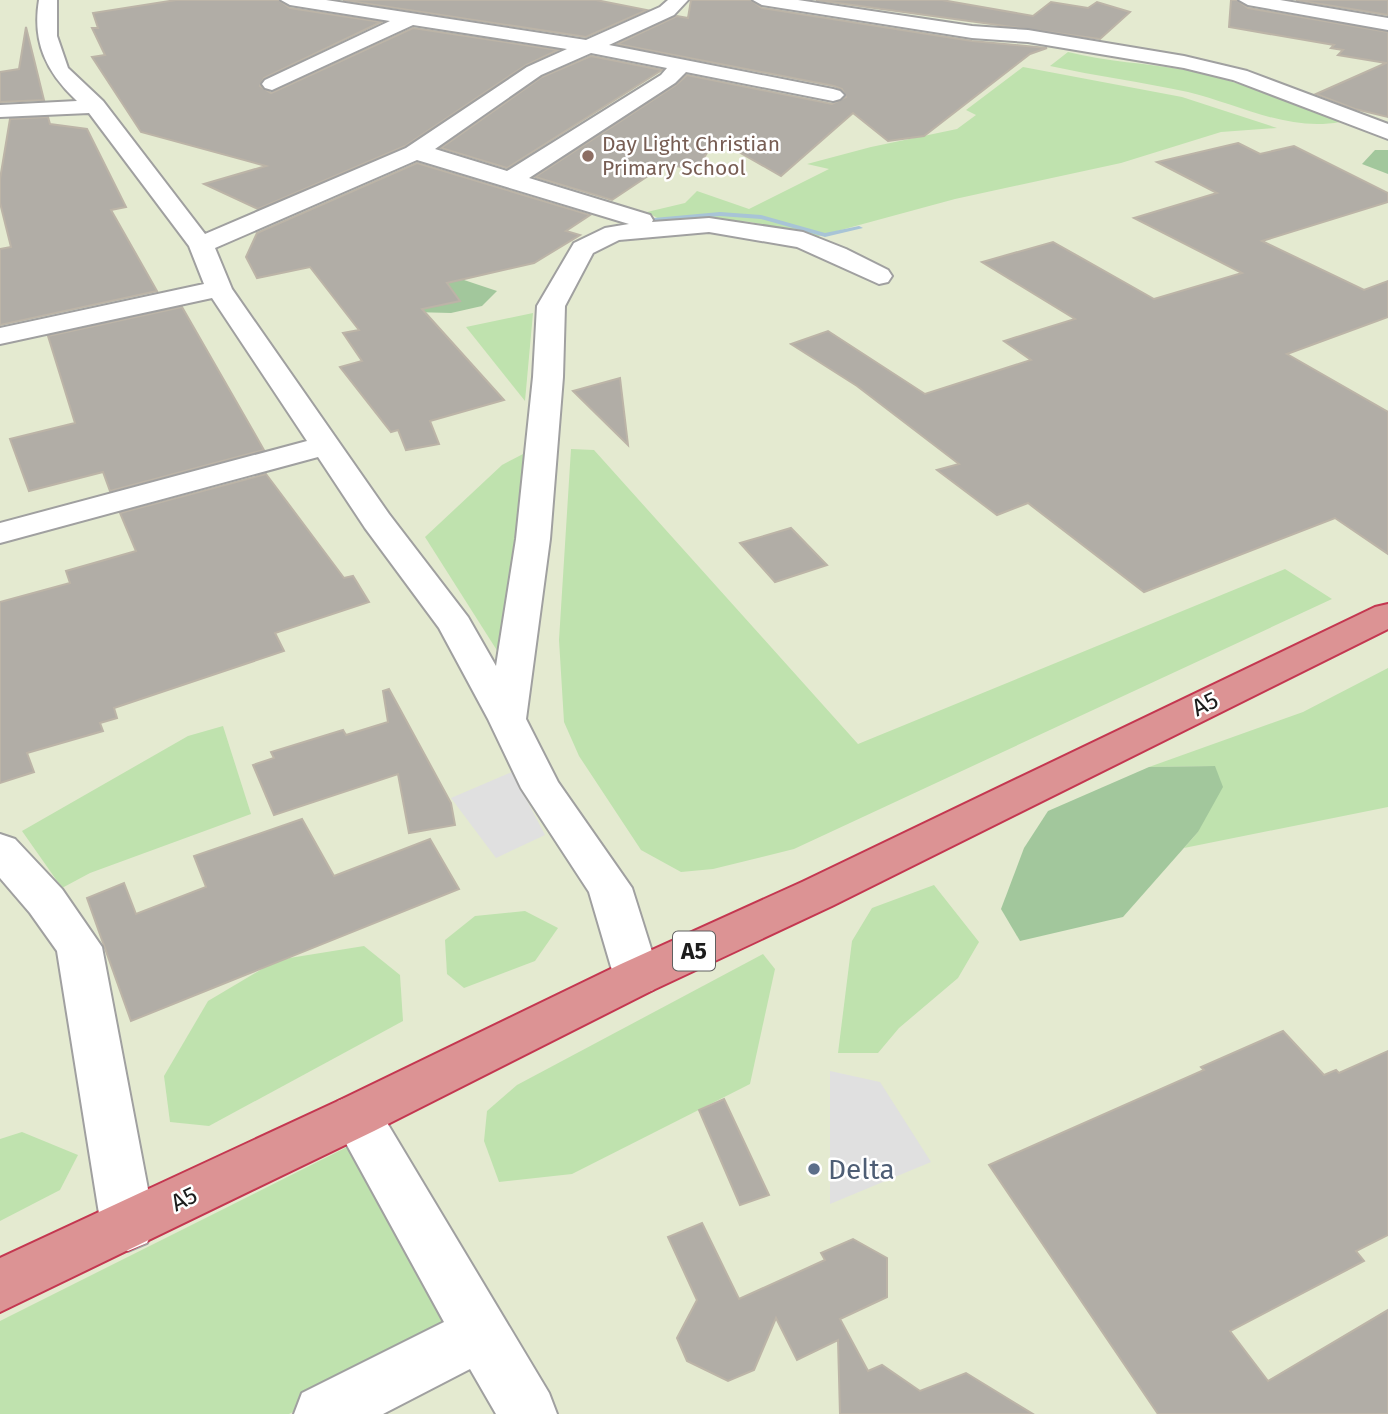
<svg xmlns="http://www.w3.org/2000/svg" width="1388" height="1414" font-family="'Fira Sans',sans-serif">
<rect width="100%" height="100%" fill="#edebe3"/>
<rect fill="#e4ead0" x="0" y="0" width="1388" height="1414"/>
<g fill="#bfe2ae">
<path d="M1068,52C1107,62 1146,63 1186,70C1234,79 1295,103 1340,122C1288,132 1238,104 1188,92C1142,82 1096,76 1050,66Z"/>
<polygon points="1023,67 1182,97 1277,128 1221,132 1121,163 955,199 815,237 751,222 720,220 666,223 647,212 685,203 697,191 749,209 829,169 807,164 871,147 957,129 976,115 966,110"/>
<polygon points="533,313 525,401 466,327"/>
<polygon points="571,449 594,450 858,744 1285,569 1332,599 794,849 713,869 681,872 641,850 579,756 564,722 559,640"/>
<polygon points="525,453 515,679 425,537 502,465"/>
<polygon points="1388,668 1388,807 1184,848 1198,832 1215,766 1149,767 1303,712"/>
<polygon points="223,726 251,814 90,873 62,888 22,831 188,736"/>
<polygon points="934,885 979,942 958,978 899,1028 878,1053 838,1053 852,941 872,908"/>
<polygon points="525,911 558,928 535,961 464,988 447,974 445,940 475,916"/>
<polygon points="364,946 400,975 403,1021 209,1126 170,1122 164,1076 208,1001 277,960"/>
<polygon points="763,954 775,969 750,1084 572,1174 499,1182 484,1141 487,1111 517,1085"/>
<polygon points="22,1132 78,1155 60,1190 0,1221 0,1139"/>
<polygon points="351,1145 457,1330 289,1414 0,1414 0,1321"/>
</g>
<g fill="#a2c79c">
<polygon points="1375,150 1388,150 1388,174 1362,164"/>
<polygon points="458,278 497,291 482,306 451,313 413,312 430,279"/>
<polygon points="1215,766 1223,787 1198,832 1123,917 1020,941 1001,909 1024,848 1048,811 1149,767"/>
</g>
<g fill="#e0e0e0">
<polygon points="512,772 545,835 496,858 451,798"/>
<polygon points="830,1071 880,1082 931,1162 830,1204"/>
</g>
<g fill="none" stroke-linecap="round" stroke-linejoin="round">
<polygon fill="#a8c4d6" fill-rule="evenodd" points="720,212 761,215 825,233 859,226 863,228 825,237 761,219 720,216 633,224 609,232 605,230 632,220"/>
</g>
<g fill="#b1ada6" stroke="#bcb4a7" stroke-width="2">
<polygon points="176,0 279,0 290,8 381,22 264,78 260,86 271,93 413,28 558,50 526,65 405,146 258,209 204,184 266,166 141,132 92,57 105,55 92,28 98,28 93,13"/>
<polygon points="343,0 596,0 647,10 586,37"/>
<polygon points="691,0 751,0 762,8 972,41 1047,48 1030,54 924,136 888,141 853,113 781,176 716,139 696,170 666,164 612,200 535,177 676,85 687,75 832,104 846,97 842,89 834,86 617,44 677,16 688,18"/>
<polygon points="816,0 942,0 1033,16 1051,2 1088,8 1097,2 1130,12 1100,39"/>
<polygon points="1231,0 1237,0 1248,8 1388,32 1388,117 1355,109 1316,94 1386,63 1338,55 1343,50 1331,48 1334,45 1229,27"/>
<polygon points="1296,0 1388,0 1388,15"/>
<polygon points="26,27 44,100 0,102 0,72 19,69"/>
<polygon points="591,56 662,70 507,168 441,148 542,77"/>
<polygon points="48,117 50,124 87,129 126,207 111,210 157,291 0,325 0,249 11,247 0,203 0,179 10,119"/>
<polygon points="1238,143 1260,154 1294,146 1388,193 1388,202 1262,241 1364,290 1388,281 1388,317 1287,354 1388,412 1388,554 1335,518 1144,592 1028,503 997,515 937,470 959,464 857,386 791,344 828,331 925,394 1031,360 1004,341 1075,319 982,262 1053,242 1154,299 1242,273 1134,218 1217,193 1157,162"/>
<polygon points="417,163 590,215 566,231 580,235 534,263 447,283 460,301 422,309 504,400 430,421 439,444 406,450 398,430 391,432 340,367 362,361 343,333 359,330 310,267 257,278 246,257 257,233"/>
<polygon points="182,307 264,450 110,491 103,472 29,491 10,439 75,423 48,336"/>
<polygon points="620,378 628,445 573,391"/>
<polygon points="266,474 344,578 353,576 369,602 275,633 284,651 114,708 117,718 100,723 103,731 27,753 34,772 0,783 0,602 70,583 66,571 136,551 120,513"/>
<polygon points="791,528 827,565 775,582 740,543"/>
<polygon points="389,689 451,803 455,825 409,833 398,774 274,815 253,765 274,758 271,752 343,730 346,735 388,722 383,691"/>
<polygon points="302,819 334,876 430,839 459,889 131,1021 87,898 124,883 136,914 206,887 194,856"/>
<polygon points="1283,1031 1324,1075 1336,1070 1339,1073 1388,1051 1388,1235 1356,1251 1364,1261 1230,1331 1268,1381 1388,1310 1388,1414 1158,1414 989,1165 1204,1070 1201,1067"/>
<polygon points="724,1099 769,1195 740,1205 699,1110"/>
<polygon points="702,1223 739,1299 825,1260 821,1253 853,1239 887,1258 887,1297 840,1319 868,1371 882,1365 920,1391 966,1373 1033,1414 840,1414 838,1340 797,1360 776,1318 754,1370 728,1381 687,1361 677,1338 697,1300 668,1237"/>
</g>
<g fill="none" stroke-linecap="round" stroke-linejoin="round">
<g stroke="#a0a0a0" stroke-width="4">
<g id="minor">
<path d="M39,0H57V36L68,68L103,101L205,234L406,148L527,67L567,49L413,25L272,90L265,88L262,84L265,80L390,21L290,5L281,0H326L586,40L660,7L668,0H688L674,15L609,45L833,89L840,91L844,95L840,99L833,101L686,72L675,83L529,178L650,215L653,220L652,222L709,218L803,232L846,249L888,270L892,276L888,282L879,284L797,247L709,232L619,240L593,253L565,306L563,377L550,539L526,719L558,782L632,888L660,977L653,990L637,996L621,990L614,977L589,892L521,788L488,719L439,628L365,528L318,457L0,543V523L307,441L212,298L0,344V328L204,284L189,246L89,113L0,117V105L77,101C46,72 32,42 39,0ZM591,53L667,68L661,75L507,171L435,149L541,75ZM417,160L629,224L605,228L574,243L537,306L533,377L516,539L496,666L468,617L389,514L232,289L215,248Z"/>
<polygon points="753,0 798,0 972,26 1028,30 1184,56 1247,71 1388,124 1388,139 1233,80 1184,68 1028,42 972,38 762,5"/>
<polygon points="1239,0 1280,0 1388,18 1388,30 1248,5"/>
<polygon points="0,834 15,839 62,889 102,947 155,1226 147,1243 128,1251 109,1243 101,1226 57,951 30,913 0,878"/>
<polygon points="356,1094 374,1101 549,1393 557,1414 496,1414 470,1369 383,1414 294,1414 302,1393 444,1322 331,1116 338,1101"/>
</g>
</g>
<g stroke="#c43750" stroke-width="4">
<polygon id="highway" points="1388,604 1388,629 832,906 653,990 374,1131 0,1312 0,1258 338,1101 621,964 802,882 1375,607"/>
</g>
<use href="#minor" fill="#fff" fill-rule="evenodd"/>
<use href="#highway" fill="#dc9394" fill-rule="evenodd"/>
</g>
<circle fill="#8d6e63" stroke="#fff" stroke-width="2.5" cx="588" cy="156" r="7"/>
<circle fill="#5c6f8a" stroke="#fff" stroke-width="2.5" cx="814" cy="1169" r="7"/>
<g text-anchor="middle" stroke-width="5" stroke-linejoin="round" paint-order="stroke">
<g font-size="21" fill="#785e54" stroke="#fff" text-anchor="start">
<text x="602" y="151">Day Light Christian<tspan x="602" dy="24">Primary School</tspan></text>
</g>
<rect fill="#fff" stroke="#606060" stroke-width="2" x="673" y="931.5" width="42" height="39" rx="5"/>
<g font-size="23" font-weight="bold" fill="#1c1c1c">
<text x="694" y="959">A5</text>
</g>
<g font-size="24" fill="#1c1c1c" stroke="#fff">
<text transform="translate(1205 704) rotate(-26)" y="8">A5</text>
<text transform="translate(184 1199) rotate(-26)" y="8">A5</text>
</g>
<g font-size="28" fill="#4e5e75" stroke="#fff" text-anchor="start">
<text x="828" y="1179">Delta</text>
</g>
</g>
</svg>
